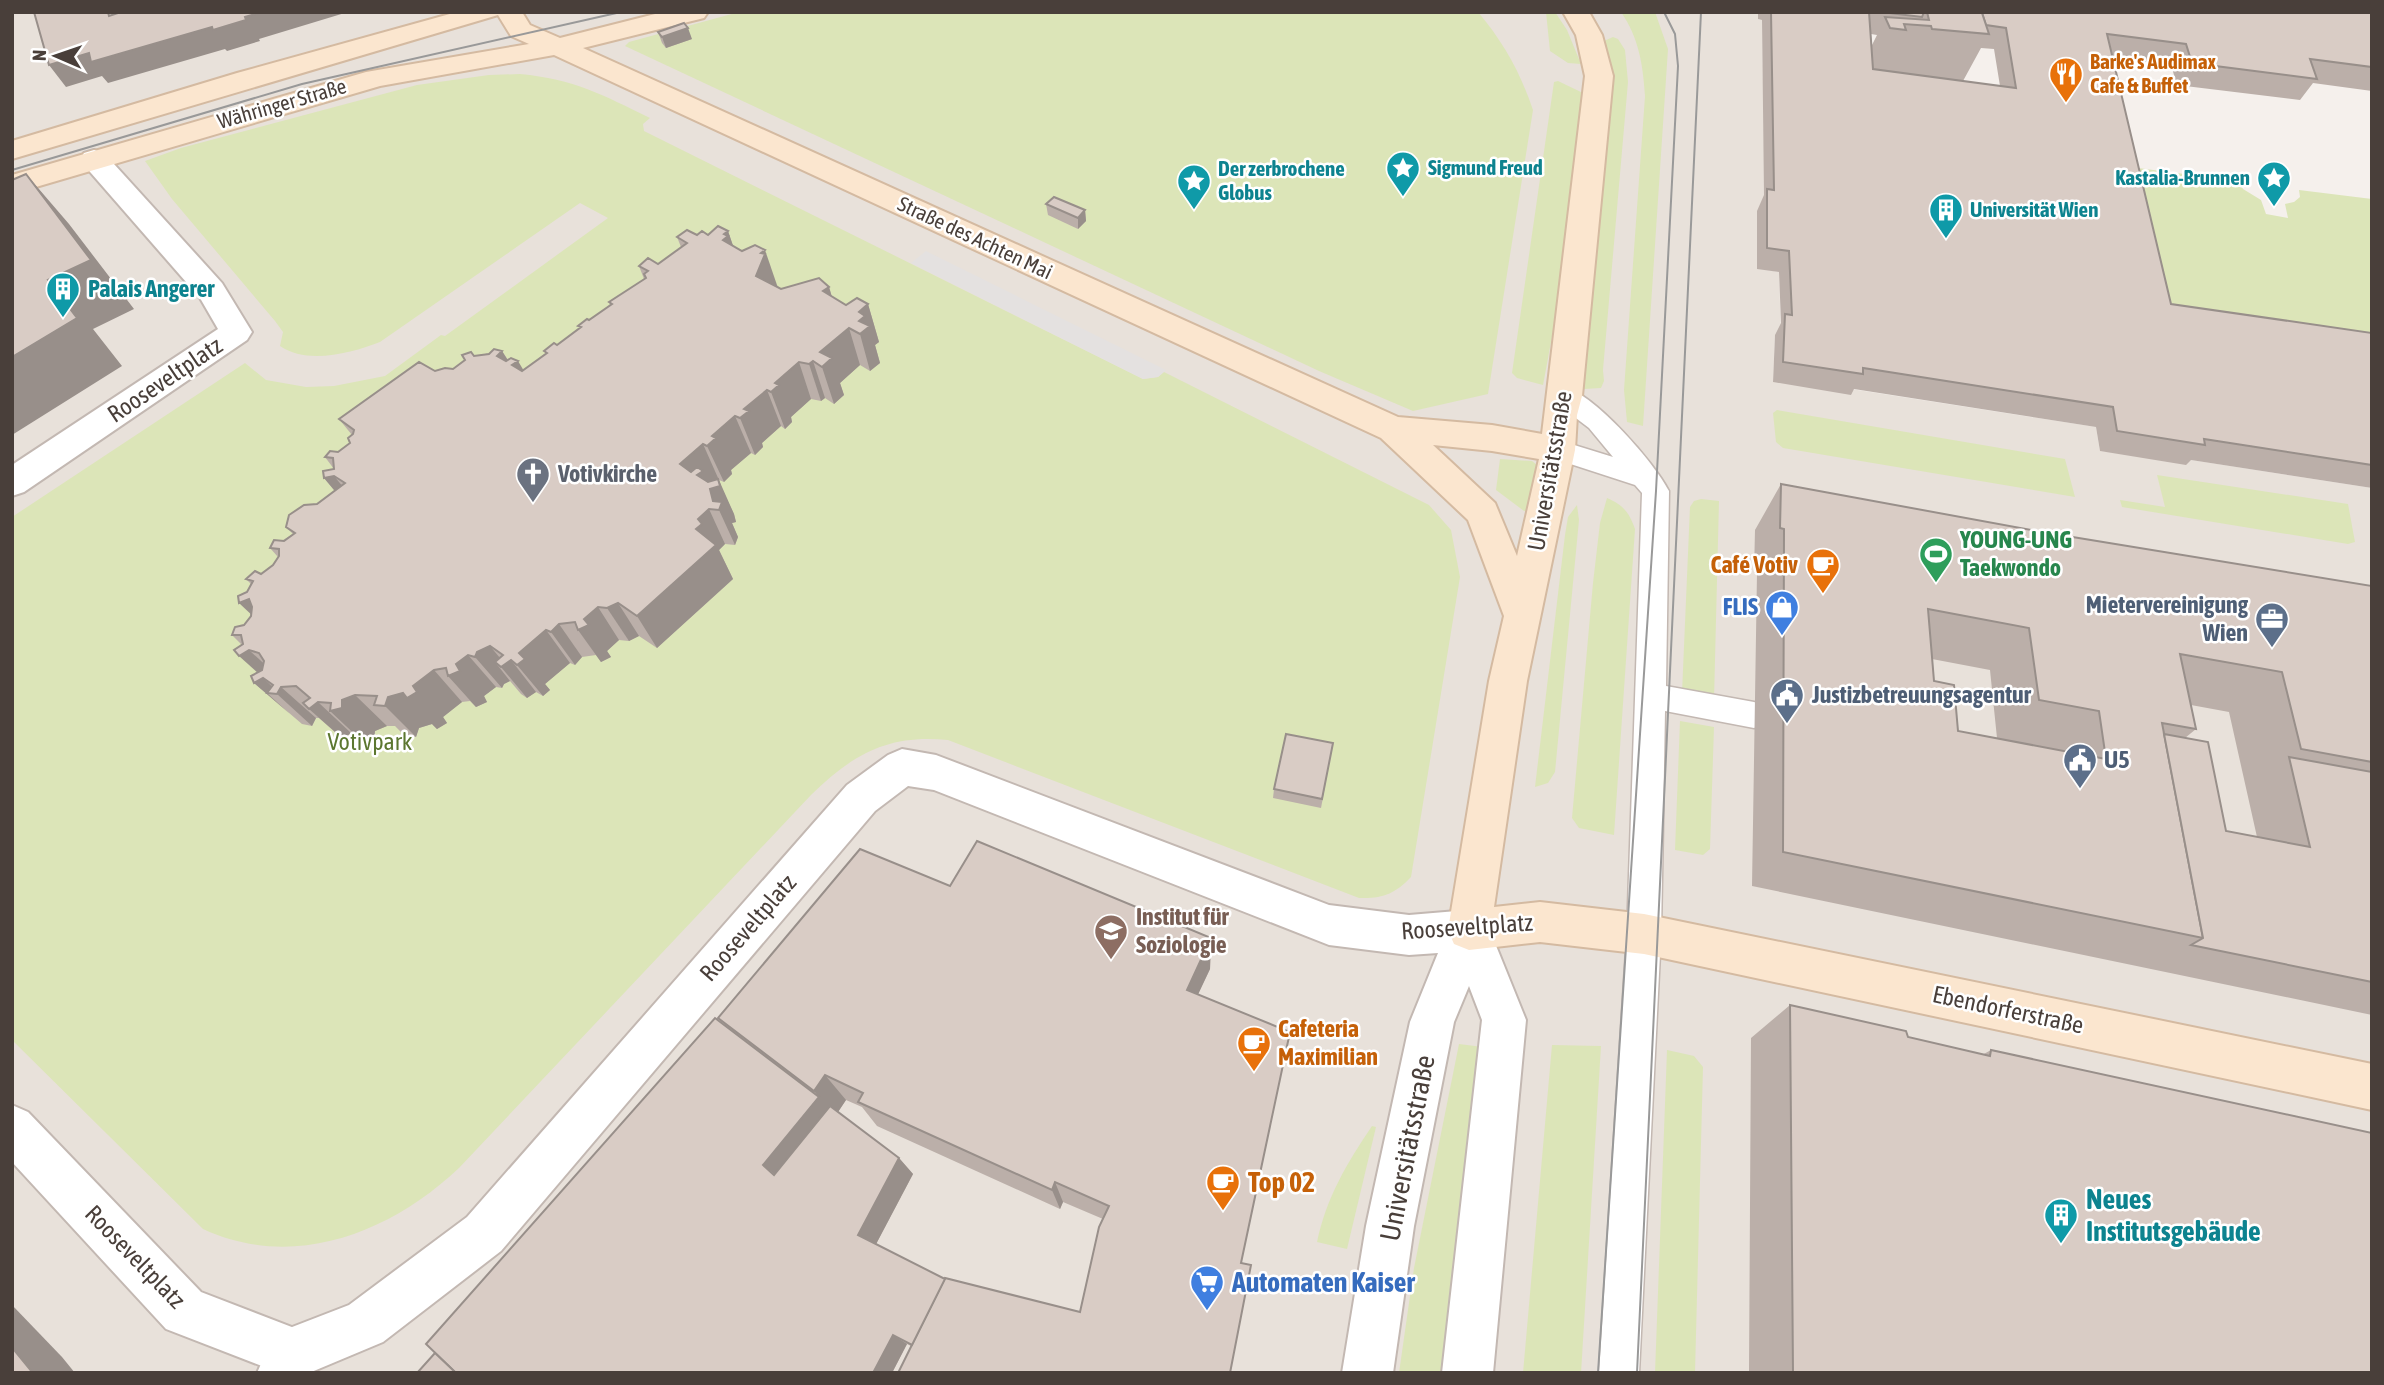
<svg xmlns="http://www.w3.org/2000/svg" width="2384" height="1385" font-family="'Asap Condensed',sans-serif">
<rect width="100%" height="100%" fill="#f5f0ec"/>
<polygon fill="#e8e1da" points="12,12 1758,12 1758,19 1762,20 1765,211 1757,211 1757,268 1779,272 1781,336 1775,335 1773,382 1851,389 2096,427 2100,451 2185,459 2372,488 2372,1373 12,1373"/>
<g fill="#dce5b8">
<path d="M739,12H1478C1504,43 1520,72 1533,110L1488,394L1413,411L1319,371L625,46L629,42Z"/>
<polygon points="1546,12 1555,12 1567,30 1581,64 1568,63 1550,51"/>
<path d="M1621,12H1655L1668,49L1643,426L1627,422L1624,390L1645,96C1643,65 1639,38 1621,12Z"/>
<polygon points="1613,37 1618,39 1625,50 1628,82 1603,370 1604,381 1601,388 1584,389 1580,358 1601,46 1604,41"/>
<path d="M520,74C574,79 603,95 650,118L643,124L644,131L1143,379L1158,377L1164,372L1429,505L1451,530L1460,577L1411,877C1395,894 1382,899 1359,898L948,740C888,734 853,754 811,795L459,1168C390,1233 294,1271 203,1229L12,1040V517L245,363L266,380L306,387L334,386L385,376L441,335L445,336L608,218L580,203L380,342C352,353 307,365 280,346L283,332L275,321L172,199L145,161L181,148L417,85L489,75Z"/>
<polygon points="1558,81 1583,93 1554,326 1543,385 1517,378 1512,373 1554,82"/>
<polygon points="2130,167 2239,181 2243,189 2261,200 2266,214 2288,218 2285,204 2294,202 2300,197 2299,190 2372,199 2372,347 2164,317"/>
<polygon points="1777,410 2065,459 2075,497 1783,448 1776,442 1773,413"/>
<polygon points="1500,459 1532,461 1537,465 1532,512 1524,511 1496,490"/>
<polygon points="2157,475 2348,504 2355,542 2348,544 2122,507 2120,500 2165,507"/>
<path d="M1607,498C1623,505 1629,512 1635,529L1614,835L1579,828L1572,818L1593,583L1600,523Z"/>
<polygon points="1701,499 1719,501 1714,700 1682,693 1690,507 1694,501"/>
<polygon points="1577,505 1579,520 1555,772 1548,783 1535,787 1565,535 1568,517"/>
<polygon points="1680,721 1714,727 1710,849 1703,855 1675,850"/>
<polygon points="1459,1044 1483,1047 1446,1373 1399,1373 1414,1268"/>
<polygon points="1552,1045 1601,1046 1581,1373 1523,1373"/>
<polygon points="1667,1050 1694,1056 1703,1067 1695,1373 1655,1373"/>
<path d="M1372,1126L1376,1127L1347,1249L1317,1242C1326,1198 1347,1163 1372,1126Z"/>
</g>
<polygon fill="#e4e1e0" points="926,251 1166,370 1158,377 1143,379 911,263"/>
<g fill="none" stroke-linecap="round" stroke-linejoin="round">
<g stroke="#c3b8b2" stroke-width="3">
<path id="service" d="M1565,387C1596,396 1654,462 1669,491L1666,686L1754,702L1765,706L1769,715L1765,724L1754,728L1665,711L1661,934L1639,1373H1599L1627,934L1642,493L1635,485L1549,457L1545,450L1549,443L1558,440L1613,457L1589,428L1556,403L1552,396L1556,389Z"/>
</g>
<g stroke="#c3b8b2" stroke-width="4">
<g id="minor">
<polygon points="94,150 104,153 222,283 252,332 247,340 24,492 12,496 12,465 218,329 200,298 84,165 80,159 84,153"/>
<polygon points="12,1105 28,1112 201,1292 310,1334 317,1352 310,1370 303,1373 280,1373 166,1329 12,1162"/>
</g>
</g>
<g stroke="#c3b8b2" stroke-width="4">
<polygon id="tertiary" points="902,749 936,755 1329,905 1409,915 1469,910 1484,916 1526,1020 1493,1373 1442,1373 1482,1020 1469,986 1454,1022 1414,1226 1393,1373 1342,1373 1366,1226 1410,1022 1438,953 1409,955 1329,945 934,790 908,786 875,811 501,1251 383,1342 309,1373 257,1373 274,1334 349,1305 467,1217 847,785 888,755"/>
</g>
<g stroke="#d4baa1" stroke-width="4">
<path id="secondary" d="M457,12H522L530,25L560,38L663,12H708L704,18L583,48L1398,417L1492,425L1542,434L1585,76L1576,35L1563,12H1589L1602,35L1613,76L1582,396L1577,415L1575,450L1527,681L1494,907L1540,902L1644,914L2372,1064V1110L1644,954L1540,942L1469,950L1454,944L1448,930L1489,681L1504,616L1468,520L1381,438L554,55L380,86L12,194V175L366,72L529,44L511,36L498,15L12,159V141L237,73ZM1433,445L1492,451L1539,459L1517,556L1495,503Z"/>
</g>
<use href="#service" fill="#fff" fill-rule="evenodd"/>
<use href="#minor" fill="#fff" fill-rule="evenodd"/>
<use href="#tertiary" fill="#fff" fill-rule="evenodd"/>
<use href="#secondary" fill="#fbe6cf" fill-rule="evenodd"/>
<g stroke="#999" stroke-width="2">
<polyline points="12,170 302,84 621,12"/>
<polyline points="1598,1373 1656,491 1678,66 1675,34 1664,12"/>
<polyline points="1637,1373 1701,12"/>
</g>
</g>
<g fill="#bbafa9" fill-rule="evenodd">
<path d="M1758,12H2372V91L2313,83L2300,100L2177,85L2171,65L2112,58L2171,304L2372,333V488L2191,460L2186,465L2100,451L2096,427L1854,389L1851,395L1773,382L1775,335L1781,323L1779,272L1757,269V211L1764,195L1762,20L1758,19ZM1871,34L1877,35L1872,45ZM1981,48L1994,49L2000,86L1963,81Z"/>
<polygon points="658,32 692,39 666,48 662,43"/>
<polygon points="1046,204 1085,210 1086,221 1078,229 1048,215"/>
<polygon points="728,231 733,246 781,289 829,287 832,297 846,305 868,304 879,342 875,345 880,363 870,371 860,365 840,383 844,395 834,404 825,398 821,401 811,399 791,417 792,422 785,429 781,426 762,443 763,447 755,455 751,453 731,470 732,474 724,482 719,480 718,481 734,514 736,522 732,523 738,537 735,545 725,544 719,550 733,579 657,648 639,636 629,641 619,640 607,651 611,657 601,662 596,655 582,657 575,665 570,663 545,684 550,690 543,696 536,692 527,698 521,694 510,681 504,684 502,688 496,687 484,696 487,702 476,707 470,701 462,702 443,717 447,723 437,729 432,724 419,728 416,737 405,736 395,726 387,726 375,731 374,739 363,742 353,733 351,733 343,739 319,718 316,718 312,726 302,724 254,683 258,672 242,645 232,635 244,625 251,616 247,592 251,584 246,579 261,574 273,565 278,557 270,548 293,534 286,527 335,491 324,478 334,469 325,457 338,452 350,443 352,435 339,419 435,371 453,369 474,356 502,351 508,360 523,370 546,353 544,351 557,345 580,328 578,326 589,320 610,305 609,302 644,279 639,266 658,264 681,247 677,237 708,235"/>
<path d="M1781,484L2042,532L2372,586V1015L1752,886L1757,573H1754L1755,530ZM1932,659L1990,670L1997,738L1958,731L1934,681ZM2191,705L2229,712L2257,837L2226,831L2185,738L2196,729Z"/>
<polygon points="1333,743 1321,808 1273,798 1274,789"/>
<path d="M950,886L1211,938L1210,969L1198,994L1241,1263L1230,1373L911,1346L907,1344L892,1373H417L725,1025L718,1018ZM846,1100L862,1107L877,1126L1060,1209L1063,1202L1103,1219L1080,1312L945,1279L876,1244L913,1174L899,1158L838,1112Z"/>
<polygon points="1790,1005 1908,1037 1982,1055 1991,1050 2372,1373 1749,1373 1751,1038"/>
</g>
<g fill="#988f8a">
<polygon points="262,12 348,12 259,39 260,41 227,51 225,49 108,83 102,76 66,87 49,65 89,53"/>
<polygon points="688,28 692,39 666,48 662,37"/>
<polygon points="26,174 69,224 134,309 93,329 122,366 12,435 12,357 48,280"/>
<polygon points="1085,210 1086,221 1078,229 1078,218"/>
<polygon points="728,231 741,269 723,240 724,234"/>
<polygon points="765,250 778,288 756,276 761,253"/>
<polygon points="829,287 840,325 823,291"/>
<polygon points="868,304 879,342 875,345 880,363 870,371 860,334 859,321 859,312"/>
<polygon points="849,328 860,365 840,383 844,395 834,404 822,367 820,352"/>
<polygon points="502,351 525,388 497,356"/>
<polygon points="518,361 540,398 512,365"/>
<polygon points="813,361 825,398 821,401 809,364"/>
<polygon points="799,362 811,399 791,417 792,422 785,429 771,392 775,383"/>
<polygon points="767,390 781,426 762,443 763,447 755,455 740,418 744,409"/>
<polygon points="735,416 751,453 731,470 732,474 724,482 707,446 712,436"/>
<polygon points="703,444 734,514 736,522 732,523 738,537 735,545 719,510 680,464"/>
<polygon points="334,476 363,511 354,514 324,478"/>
<polygon points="709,509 725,544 719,550 733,579 657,648 637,616 696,529 698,519"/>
<polygon points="249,599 274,636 239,603"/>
<polygon points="618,603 639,636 629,641 607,608"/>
<polygon points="598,607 619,640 607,651 611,657 601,662 578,630 584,619"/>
<polygon points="559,624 582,657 575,665 551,632"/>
<polygon points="546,630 570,663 545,684 550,690 543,696 517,665 519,653"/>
<polygon points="490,646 505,664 511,660 536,692 527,698 501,667 495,662 510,681 504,684 502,688 475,657 477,652"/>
<polygon points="249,650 284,682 268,682 239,656"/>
<polygon points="468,655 496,687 484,696 487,702 476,707 448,676 456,664"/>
<polygon points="434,670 462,702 443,717 447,723 437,729 432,724 419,728 416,737 385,706 388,697 413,686"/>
<polygon points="263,678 278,692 281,687 316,718 312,726 277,694 267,693 290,714 254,683"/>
<polygon points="355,695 387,726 375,731 374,739 363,742 330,711 342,700"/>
<polygon points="318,702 351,733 343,739 309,709"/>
<polygon points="1211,938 1210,969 1187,1018 1187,990"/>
<polygon points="825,1075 846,1100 836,1115 783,1181 763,1165 819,1097 814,1091"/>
<polygon points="899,1158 913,1174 874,1248 858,1235"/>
<polygon points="1055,1182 1063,1202 1060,1209 1052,1190"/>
<polygon points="12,1305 62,1357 75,1373 33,1373 12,1348"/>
<polygon points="893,1335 907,1344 892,1373 873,1373"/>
</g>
<g fill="#d9ccc5" stroke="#988f8a" stroke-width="2" fill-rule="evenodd">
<polygon points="34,12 108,12 109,16 121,12 262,12 245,17 246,20 213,30 212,27 91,62 89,53 49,65"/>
<polygon points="1771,12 1869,12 1873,69 2016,88 2006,28 1986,25 1982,13 1975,12 2372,12 2372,67 2310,59 2317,79 2192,63 2186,44 2107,34 2171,304 2372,333 2372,465 2204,439 2205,445 2117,431 2113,407 1863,368 1863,374 1783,362 1785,314 1792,315 1789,251 1767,248 1767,189 1774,190"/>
<polygon points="1881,12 1924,12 1922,17"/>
<polygon points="1927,12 1982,13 1989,34 1932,29 1931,26 1904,24 1906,30 1890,28 1885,17 1929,20"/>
<polygon points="684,23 688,28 662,37 658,32"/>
<polygon points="26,174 91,260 48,280 77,318 12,357 12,180"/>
<polygon points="1054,197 1085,210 1078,218 1046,204"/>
<polygon points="718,226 728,231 724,234 728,236 723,240 742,251 755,245 765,250 761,253 765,254 756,276 781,289 819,278 829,287 823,291 846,305 857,298 868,304 859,312 865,316 859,321 870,326 860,334 849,328 820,352 832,358 822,367 813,361 809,364 799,362 775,383 779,385 771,392 767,390 744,409 749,411 740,418 735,416 712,436 716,438 707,446 703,444 680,464 691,472 697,467 703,471 697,475 708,482 718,479 720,486 710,489 713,501 722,502 719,510 709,509 698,519 702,524 696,529 716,545 637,616 618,603 607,608 598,607 584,619 589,625 578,630 575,622 559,624 551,632 546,630 519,653 525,659 517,665 511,660 501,667 495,662 503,655 490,646 477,652 475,657 468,655 456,664 460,671 448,676 446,668 434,670 413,686 417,692 407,698 403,693 388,697 385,706 374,705 377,696 355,695 342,700 342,708 330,711 331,703 318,702 309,709 303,703 310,698 296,686 281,687 277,694 267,693 273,685 263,678 254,683 251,676 262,670 264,661 259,653 249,650 239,656 234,650 243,644 241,635 232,635 235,627 244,625 251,616 252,607 249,599 239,603 238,596 247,592 253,581 246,579 255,571 261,574 273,565 279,556 279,549 270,548 274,540 284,541 295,533 286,527 289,515 304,505 317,504 345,483 334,476 324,478 323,471 334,469 333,458 325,457 330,451 338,452 350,443 348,438 353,434 354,430 339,419 419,362 435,371 445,368 453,369 465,360 462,355 471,352 474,356 489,354 494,349 502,351 497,356 506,361 511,358 518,361 512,365 522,371 547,353 544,351 554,343 557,345 581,327 578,326 587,319 589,320 612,304 609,302 646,278 644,274 648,271 639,266 648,258 658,264 687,243 677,237 687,230 697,235 702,231 708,235"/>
<path d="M1781,484L2042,532L2372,586V762L2301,749L2282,672L2180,654L2196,729L2162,723L2203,938L1783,852L1784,529L1780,528ZM1928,609L2029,628L2039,700L2099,711L2106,759L1958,731L1954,685L1934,681Z"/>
<polygon points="1286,734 1333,743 1322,799 1274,789"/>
<polygon points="2164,734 2208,742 2226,831 2310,847 2289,757 2372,772 2372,982 2191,945 2203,938"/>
<polygon points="977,841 1211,938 1187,990 1290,1032 1241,1263 1251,1265 1230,1373 898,1373 945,1278 1080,1312 1099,1227 1109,1206 1055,1182 1052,1190 858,1102 863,1093 825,1075 814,1091 718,1018 860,849 950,886"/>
<polygon points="1790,1005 1906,1031 1908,1037 1990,1056 1991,1050 2372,1133 2372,1373 1793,1373"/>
<polygon points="715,1018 819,1097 763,1165 774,1175 830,1106 899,1158 858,1235 945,1279 912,1345 893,1335 873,1373 456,1373 426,1344"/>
<polygon points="12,1348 15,1351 33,1373 12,1373"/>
<polygon points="435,1353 456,1373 417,1373"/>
</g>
<defs>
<g id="restaurant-pin" transform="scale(1.75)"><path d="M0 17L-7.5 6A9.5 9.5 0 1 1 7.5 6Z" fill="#e8710a" stroke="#fff"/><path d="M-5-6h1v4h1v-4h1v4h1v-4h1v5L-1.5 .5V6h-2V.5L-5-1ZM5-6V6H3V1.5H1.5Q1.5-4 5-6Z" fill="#fff"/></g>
<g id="sight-pin" transform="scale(1.75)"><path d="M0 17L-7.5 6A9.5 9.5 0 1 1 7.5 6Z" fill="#0f9aa8" stroke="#fff"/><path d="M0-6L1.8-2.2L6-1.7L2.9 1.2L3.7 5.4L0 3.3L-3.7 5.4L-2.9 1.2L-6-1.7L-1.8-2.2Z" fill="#fff"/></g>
<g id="building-pin" transform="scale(1.75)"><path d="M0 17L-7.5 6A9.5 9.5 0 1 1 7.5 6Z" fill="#0f9aa8" stroke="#fff"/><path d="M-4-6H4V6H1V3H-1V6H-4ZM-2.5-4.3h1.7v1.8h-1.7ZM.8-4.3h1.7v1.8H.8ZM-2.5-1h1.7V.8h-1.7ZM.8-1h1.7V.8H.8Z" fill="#fff"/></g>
<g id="church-pin" transform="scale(1.75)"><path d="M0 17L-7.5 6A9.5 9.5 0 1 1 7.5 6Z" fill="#6b7280" stroke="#fff"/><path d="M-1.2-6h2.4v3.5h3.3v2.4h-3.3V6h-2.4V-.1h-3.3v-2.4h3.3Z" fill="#fff"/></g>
<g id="stadium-pin" transform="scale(1.75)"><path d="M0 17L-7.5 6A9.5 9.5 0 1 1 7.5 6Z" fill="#2e9e5b" stroke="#fff"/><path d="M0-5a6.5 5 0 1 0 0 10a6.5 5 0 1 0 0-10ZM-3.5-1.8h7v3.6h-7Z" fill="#fff"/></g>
<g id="cafe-pin" transform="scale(1.75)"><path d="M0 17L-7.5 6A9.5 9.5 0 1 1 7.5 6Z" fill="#e8710a" stroke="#fff"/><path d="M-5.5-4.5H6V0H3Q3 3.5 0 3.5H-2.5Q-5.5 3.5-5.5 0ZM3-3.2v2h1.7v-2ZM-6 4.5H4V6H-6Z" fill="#fff"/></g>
<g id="shop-pin" transform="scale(1.75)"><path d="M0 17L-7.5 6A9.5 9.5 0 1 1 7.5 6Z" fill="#3f7fe0" stroke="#fff"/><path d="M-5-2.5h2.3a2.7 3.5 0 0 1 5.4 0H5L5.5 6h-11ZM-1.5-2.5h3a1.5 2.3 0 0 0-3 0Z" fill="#fff"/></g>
<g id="office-pin" transform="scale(1.75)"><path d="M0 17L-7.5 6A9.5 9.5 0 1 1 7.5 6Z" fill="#5c6f8a" stroke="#fff"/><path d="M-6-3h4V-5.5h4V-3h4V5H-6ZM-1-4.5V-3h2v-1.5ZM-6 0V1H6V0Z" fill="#fff"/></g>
<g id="civic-pin" transform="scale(1.75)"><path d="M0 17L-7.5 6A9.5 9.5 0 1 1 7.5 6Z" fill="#5c6f8a" stroke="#fff"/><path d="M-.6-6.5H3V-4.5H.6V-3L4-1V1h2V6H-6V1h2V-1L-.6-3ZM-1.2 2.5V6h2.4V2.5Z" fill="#fff"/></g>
<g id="university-pin" transform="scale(1.75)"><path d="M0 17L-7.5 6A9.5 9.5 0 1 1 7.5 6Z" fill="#8d6e63" stroke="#fff"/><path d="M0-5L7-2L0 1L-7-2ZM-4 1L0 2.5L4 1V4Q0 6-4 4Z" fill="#fff"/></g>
<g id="supermarket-pin" transform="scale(1.75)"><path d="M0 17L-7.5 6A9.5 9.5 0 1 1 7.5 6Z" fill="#3f7fe0" stroke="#fff"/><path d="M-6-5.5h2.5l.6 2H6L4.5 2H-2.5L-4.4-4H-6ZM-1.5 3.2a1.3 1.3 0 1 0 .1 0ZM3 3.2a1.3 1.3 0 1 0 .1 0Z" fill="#fff"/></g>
</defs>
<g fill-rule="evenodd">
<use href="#restaurant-pin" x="2066" y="74"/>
<use href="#sight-pin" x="1403" y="168"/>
<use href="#sight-pin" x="2274" y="178"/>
<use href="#sight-pin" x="1194" y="181"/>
<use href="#building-pin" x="1946" y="210"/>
<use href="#building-pin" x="63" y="289"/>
<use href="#church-pin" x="533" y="474"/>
<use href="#stadium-pin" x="1936" y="554"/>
<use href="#cafe-pin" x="1823" y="565"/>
<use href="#shop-pin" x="1782" y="607"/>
<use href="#office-pin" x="2272" y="619"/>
<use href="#civic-pin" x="1787" y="695"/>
<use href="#civic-pin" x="2080" y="760"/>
<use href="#university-pin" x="1111" y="931"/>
<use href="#cafe-pin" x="1254" y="1043"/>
<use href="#cafe-pin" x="1223" y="1182"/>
<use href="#building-pin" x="2061" y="1215"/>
<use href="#supermarket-pin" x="1207" y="1282"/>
</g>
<g text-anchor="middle" stroke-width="5" stroke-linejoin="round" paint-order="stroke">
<g font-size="21" font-weight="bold" fill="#c56008" stroke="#fff" text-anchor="start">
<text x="2090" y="69">Barke's Audimax<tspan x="2090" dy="24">Cafe &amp; Buffet</tspan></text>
</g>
<g font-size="21" fill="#493f3a" stroke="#fff">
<text transform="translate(282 104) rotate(-16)" y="7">Währinger Straße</text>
<text transform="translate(975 238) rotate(25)" y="7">Straße des Achten Mai</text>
</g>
<g font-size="21" font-weight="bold" fill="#0d838f" stroke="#fff" text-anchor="start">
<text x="1428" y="175">Sigmund Freud</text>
<text x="1218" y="176">Der zerbrochene<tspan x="1218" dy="24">Globus</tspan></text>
<text x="2250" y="185" text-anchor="end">Kastalia-Brunnen</text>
<text x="1970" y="217">Universität Wien</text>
</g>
<g font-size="24" font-weight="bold" fill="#0d838f" stroke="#fff" text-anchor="start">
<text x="88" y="297">Palais Angerer</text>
</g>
<g font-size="24" fill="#493f3a" stroke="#fff">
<text transform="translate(165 380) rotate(-34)" y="8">Rooseveltplatz</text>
<text transform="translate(1550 471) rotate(-80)" y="8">Universitätsstraße</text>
<text transform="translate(1467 927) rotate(-4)" y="8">Rooseveltplatz</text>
<text transform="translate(748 928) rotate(-49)" y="8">Rooseveltplatz</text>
<text transform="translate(2008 1010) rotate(12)" y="8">Ebendorferstraße</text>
<text transform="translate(135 1257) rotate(46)" y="8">Rooseveltplatz</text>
</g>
<g font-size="24" font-weight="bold" fill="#5b616d" stroke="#fff" text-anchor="start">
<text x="558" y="482">Votivkirche</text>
</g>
<g font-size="24" font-weight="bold" fill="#27864d" stroke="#fff" text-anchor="start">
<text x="1960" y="548">YOUNG-UNG<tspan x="1960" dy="28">Taekwondo</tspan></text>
</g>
<g font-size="24" font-weight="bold" fill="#c56008" stroke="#fff" text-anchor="end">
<text x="1798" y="573">Café Votiv</text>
<text x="1278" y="1037" text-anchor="start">Cafeteria<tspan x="1278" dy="28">Maximilian</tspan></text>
</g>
<g font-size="24" font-weight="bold" fill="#4e5e75" stroke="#fff" text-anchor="start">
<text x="2248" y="613" text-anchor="end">Mietervereinigung<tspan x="2248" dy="28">Wien</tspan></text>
<text x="1812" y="703">Justizbetreuungsagentur</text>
<text x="2104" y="768">U5</text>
</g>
<g font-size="24" font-weight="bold" fill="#366cbe" stroke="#fff" text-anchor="end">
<text x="1758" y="615">FLIS</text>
</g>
<g font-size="24" fill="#5c7730" stroke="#fff">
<text x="370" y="750">Votivpark</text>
</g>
<g font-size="24" font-weight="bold" fill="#785e54" stroke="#fff" text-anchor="start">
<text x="1136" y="925">Institut für<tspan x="1136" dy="28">Soziologie</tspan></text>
</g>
<g font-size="28" fill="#493f3a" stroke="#fff">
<text transform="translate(1407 1148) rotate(-79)" y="10">Universitätsstraße</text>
</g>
<g font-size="28" font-weight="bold" fill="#c56008" stroke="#fff" text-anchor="start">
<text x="1248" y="1192">Top 02</text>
</g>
<g font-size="28" font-weight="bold" fill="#0d838f" stroke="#fff" text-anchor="start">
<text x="2086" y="1209">Neues<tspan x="2086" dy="32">Institutsgebäude</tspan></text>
</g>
<g font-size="28" font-weight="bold" fill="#366cbe" stroke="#fff" text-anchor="start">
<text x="1232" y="1292">Automaten Kaiser</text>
</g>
</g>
<rect width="2384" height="1385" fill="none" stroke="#493f3a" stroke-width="28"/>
<g transform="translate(56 56) rotate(272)" stroke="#ffffff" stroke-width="5" paint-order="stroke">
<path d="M0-5L12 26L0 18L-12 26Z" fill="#493f3a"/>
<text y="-10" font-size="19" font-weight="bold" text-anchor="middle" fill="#493f3a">N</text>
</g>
</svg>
